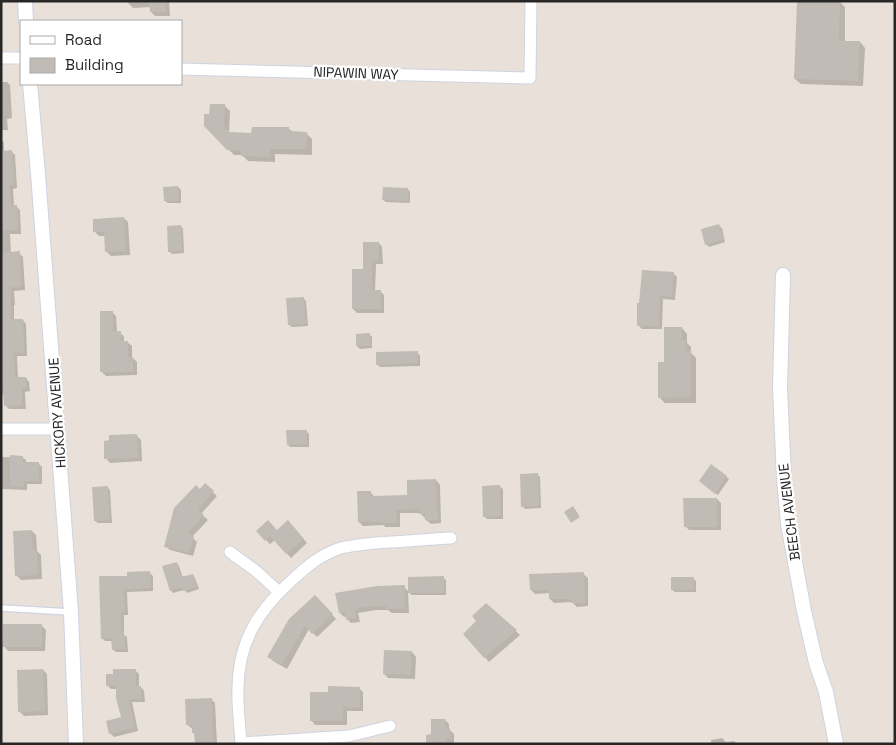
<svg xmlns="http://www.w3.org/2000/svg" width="896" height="745" font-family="'Space Grotesk',sans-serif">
<rect width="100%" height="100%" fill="#e9e1d9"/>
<g fill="#0003">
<polygon points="128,1 169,1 170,16 155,16 151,12 151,7 133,8 129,4"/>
<polygon points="839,1 845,7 845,42 860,42 865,48 863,86 801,84 795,79"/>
<polygon points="1,82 7,82 10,85 12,118 7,119 8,130 1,130"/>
<polygon points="224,105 230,111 229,134 253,134 289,129 293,132 306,133 312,139 312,155 275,154 275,162 248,161 242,155 234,155 205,125 210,116"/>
<polygon points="1,140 4,142 4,152 11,151 15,155 17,188 13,189 14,206 16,206 20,210 21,234 10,234 11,253 19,253 23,257 25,290 14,291 15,305 14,305 14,320 23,320 26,324 27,356 17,356 18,378 26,378 29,382 30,391 25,392 26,409 9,409 5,405 4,394 1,393"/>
<polygon points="178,187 181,190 181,203 168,203 165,201"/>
<polygon points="408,189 410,192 410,203 386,202 383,200"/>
<polygon points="124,218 128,222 130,255 111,256 107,252 106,236 99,236 95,232"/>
<polygon points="181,226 183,229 184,253 172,254 169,251"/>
<polygon points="719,226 722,228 725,242 709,247 706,244"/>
<polygon points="379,243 382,247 383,264 376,264 375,291 381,292 384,295 384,313 357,313 353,309 364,270"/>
<polygon points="673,273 677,277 675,300 663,299 662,329 642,329 638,325"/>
<polygon points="304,299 306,301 308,326 292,327 289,325"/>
<polygon points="112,312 116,316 117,332 120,332 124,337 124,342 127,342 132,346 132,357 137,362 137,375 106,376 101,371"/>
<polygon points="682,328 687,334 687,343 691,347 691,353 696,358 696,403 665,403 659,397 666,363"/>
<polygon points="370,335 372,337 372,348 360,349 357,346"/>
<polygon points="417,353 420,355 420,366 380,367 377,364"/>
<polygon points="306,431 309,434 309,447 290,447 288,445"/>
<polygon points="137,436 141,440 142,461 110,463 106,458"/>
<polygon points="1,457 22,457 26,460 26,463 39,464 42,467 42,484 27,484 27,490 2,489 2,491 1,491"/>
<polygon points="711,466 729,479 718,495 703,484"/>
<polygon points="537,474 540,477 541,508 525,509 522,506"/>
<polygon points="436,480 440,485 441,523 431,524 426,520 426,518 425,518 420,513 400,513 400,527 385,527 384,525 363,526 359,522 370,492 374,496 409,496"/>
<polygon points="205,485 217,496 201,514 208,520 192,537 197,542 193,556 170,550 166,546 200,490"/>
<polygon points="500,487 503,489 503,519 487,519 484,516"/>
<polygon points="108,488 110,490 112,523 98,523 95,521"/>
<polygon points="717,499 721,503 721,530 689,530 685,526"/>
<polygon points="292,526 307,543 291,558 275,540 270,544 257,531 277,532"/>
<polygon points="32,531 36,535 37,551 41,555 42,579 21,580 17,576"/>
<polygon points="176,563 179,566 183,578 193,575 195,578 199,589 187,593 184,590 173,593 171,590"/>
<polygon points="150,573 153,576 153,591 127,592 128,615 124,615 124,635 127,637 128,652 116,652 113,649 112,641 105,641 102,638 129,577"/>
<polygon points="583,574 588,578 588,606 577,607 572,602 554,603 550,599 550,593 535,594 531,590"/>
<polygon points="443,578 446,580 446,595 412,595 408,592 409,613 392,613 388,610 376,610 358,613 360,622 351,623 347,619 347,616 344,617 340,613 404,587 409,592"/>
<polygon points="693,578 696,581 696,592 675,592 672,590"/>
<polygon points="315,597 336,619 317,637 309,629 287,669 273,661 269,656"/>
<polygon points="486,604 520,635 489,662 465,634 477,621"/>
<polygon points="41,625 46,630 45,651 8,651 4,646"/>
<polygon points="412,652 416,657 415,679 388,678 384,674"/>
<polygon points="43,670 47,674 48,715 24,716 20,712"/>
<polygon points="135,670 139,674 139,688 141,687 144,691 145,702 132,702 138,731 114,737 110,733 122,718 117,689 111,689 107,685"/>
<polygon points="359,688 363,692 363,711 347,711 347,725 315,725 311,720 329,693"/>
<polygon points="211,699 215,703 217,744 196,744 193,728 191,728 187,724"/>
<polygon points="445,720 449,724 449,729 454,734 454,743 427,744"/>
<polygon points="722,738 726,742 734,741 737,744 711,744 711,740"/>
</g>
<g fill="#c1bbb6">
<polygon points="149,1 166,1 166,12 150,12"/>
<polygon points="797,1 840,1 839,41 860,41 858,81 794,79"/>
<polygon points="210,104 225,104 224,127 229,132 251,133 252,127 289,127 289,131 307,132 306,149 270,149 270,157 241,156 241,150 227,150 204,126 204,114 209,114"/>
<polygon points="12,150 14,185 10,185 11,205 17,205 18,230 1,231 1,151"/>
<polygon points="178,186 179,201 164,201 163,187"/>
<polygon points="383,187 408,188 408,201 382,200"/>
<polygon points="124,217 126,251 105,252 104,232 93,232 93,219"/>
<polygon points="719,224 724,239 705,245 701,229"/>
<polygon points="181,225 182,251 168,252 167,226"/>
<polygon points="363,242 379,242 379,261 372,261 372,290 381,290 381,309 352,309 352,269 363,269"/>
<polygon points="20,251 21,287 11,287 11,319 23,319 24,353 14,353 15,377 26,377 26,388 22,388 22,405 4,406 3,390 1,390 1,253"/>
<polygon points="642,270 674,272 672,297 660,296 659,326 637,326 637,303 639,303"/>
<polygon points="304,297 306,324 288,325 286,298"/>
<polygon points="100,311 113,311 113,331 121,331 121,341 128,341 128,357 133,357 133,372 100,372"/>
<polygon points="664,327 682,327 682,340 686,340 686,351 691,351 691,397 658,398 658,362 664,362"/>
<polygon points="370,333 370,346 356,346 356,334"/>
<polygon points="418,351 418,363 376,365 376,352"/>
<polygon points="286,430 307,430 307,444 287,445"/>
<polygon points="137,434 138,458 104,459 104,441 109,440 109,435"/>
<polygon points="10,455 23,456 23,462 39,462 39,481 24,481 24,487 10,486"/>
<polygon points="711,464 727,476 715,494 699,481"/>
<polygon points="538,473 539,506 521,507 520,474"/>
<polygon points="436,479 438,520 425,520 425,514 419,514 419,509 396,510 397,523 380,523 380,522 358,522 357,491 371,491 371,496 407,495 407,480"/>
<polygon points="205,483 214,491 198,509 204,515 187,534 194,536 189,553 164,547 174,508 196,485 200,489"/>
<polygon points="500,485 501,516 483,517 482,486"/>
<polygon points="108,486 110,520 94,521 92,487"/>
<polygon points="683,498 717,498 717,527 684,527"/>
<polygon points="573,506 580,517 571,523 564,512"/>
<polygon points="268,520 277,530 288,520 304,539 286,554 270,536 265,541 256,531"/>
<polygon points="32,530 33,550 37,550 38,575 15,576 13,531"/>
<polygon points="177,562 181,577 193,574 197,587 183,591 182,587 170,591 162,566"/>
<polygon points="150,571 151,588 124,589 125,612 121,612 122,633 124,633 125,649 112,650 111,638 101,639 99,576 127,576 127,572"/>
<polygon points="584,572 585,603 571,603 571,599 549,599 549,590 530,590 529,574"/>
<polygon points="444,576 444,593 408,593 408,577"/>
<rect x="671" y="577" width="23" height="13"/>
<polygon points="405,585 405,609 386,609 386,606 371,606 355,609 356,618 346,620 345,612 339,613 335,593 377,586"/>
<polygon points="315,595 333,614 312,634 305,626 282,665 267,657 289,619"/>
<polygon points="486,603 517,630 484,658 463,634 476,621 472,616"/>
<polygon points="3,624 42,624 42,647 2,647"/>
<polygon points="384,650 412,651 411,675 383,674"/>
<polygon points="43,669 45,711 18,712 17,670"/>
<polygon points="113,669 136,669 136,686 141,686 142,699 129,699 135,728 109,734 106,721 121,717 116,698 116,686 106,686 106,674 113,674"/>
<polygon points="328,686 360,687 360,708 343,707 343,721 310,721 310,692 328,692"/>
<polygon points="212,698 213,744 195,744 194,733 192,733 192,725 186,725 185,699"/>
<polygon points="431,719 445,719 446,729 450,728 450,739 446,739 446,744 426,744 426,735 431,734"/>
</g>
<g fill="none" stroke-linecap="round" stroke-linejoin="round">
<g stroke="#ced3e0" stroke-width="8">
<polyline id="service" points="1,608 71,612"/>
</g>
<g stroke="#ced3e0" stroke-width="13">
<g id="minor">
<polyline points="1,58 21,58"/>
<polyline points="181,69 530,78 531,1"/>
<polyline points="1,429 58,429"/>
<polyline points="230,552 256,571 279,592"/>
<polyline points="241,743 349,736 390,726"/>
<path d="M241,744C240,725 237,705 238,687C239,641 258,611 291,581C306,567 321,554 341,548C358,544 374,543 391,542C411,541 431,539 451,538"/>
</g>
</g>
<g stroke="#ced3e0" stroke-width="16">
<g id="tertiary">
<polyline points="25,1 26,21"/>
<polyline points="30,84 38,174 71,612 76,744"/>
<polyline points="783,275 780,388 784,478 788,524 804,611 816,663 826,692 836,744"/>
</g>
</g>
<use href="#service" stroke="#fff" stroke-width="5.5"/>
<use href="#minor" stroke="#fff" stroke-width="11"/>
<use href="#tertiary" stroke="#fff" stroke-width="14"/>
</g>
<g text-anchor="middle" stroke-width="4.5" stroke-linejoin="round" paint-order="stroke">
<g font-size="14" fill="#272727" stroke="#fff">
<text transform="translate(356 73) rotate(2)" y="5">NIPAWIN WAY</text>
<text transform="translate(57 413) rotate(-94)" y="5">HICKORY AVENUE</text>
<text transform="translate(789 512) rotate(-97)" y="5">BEECH AVENUE</text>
</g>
</g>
<rect width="896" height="745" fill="none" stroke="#272727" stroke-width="5"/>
<rect x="20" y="20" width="162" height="65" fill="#ffffff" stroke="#a9a9a9"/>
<rect x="30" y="36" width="25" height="8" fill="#ffffff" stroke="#a9a9a9"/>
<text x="65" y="45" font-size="15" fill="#272727">Road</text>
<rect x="30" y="58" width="25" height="15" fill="#c1bbb6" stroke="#a9a9a9"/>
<text x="65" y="70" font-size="15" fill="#272727">Building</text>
</svg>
